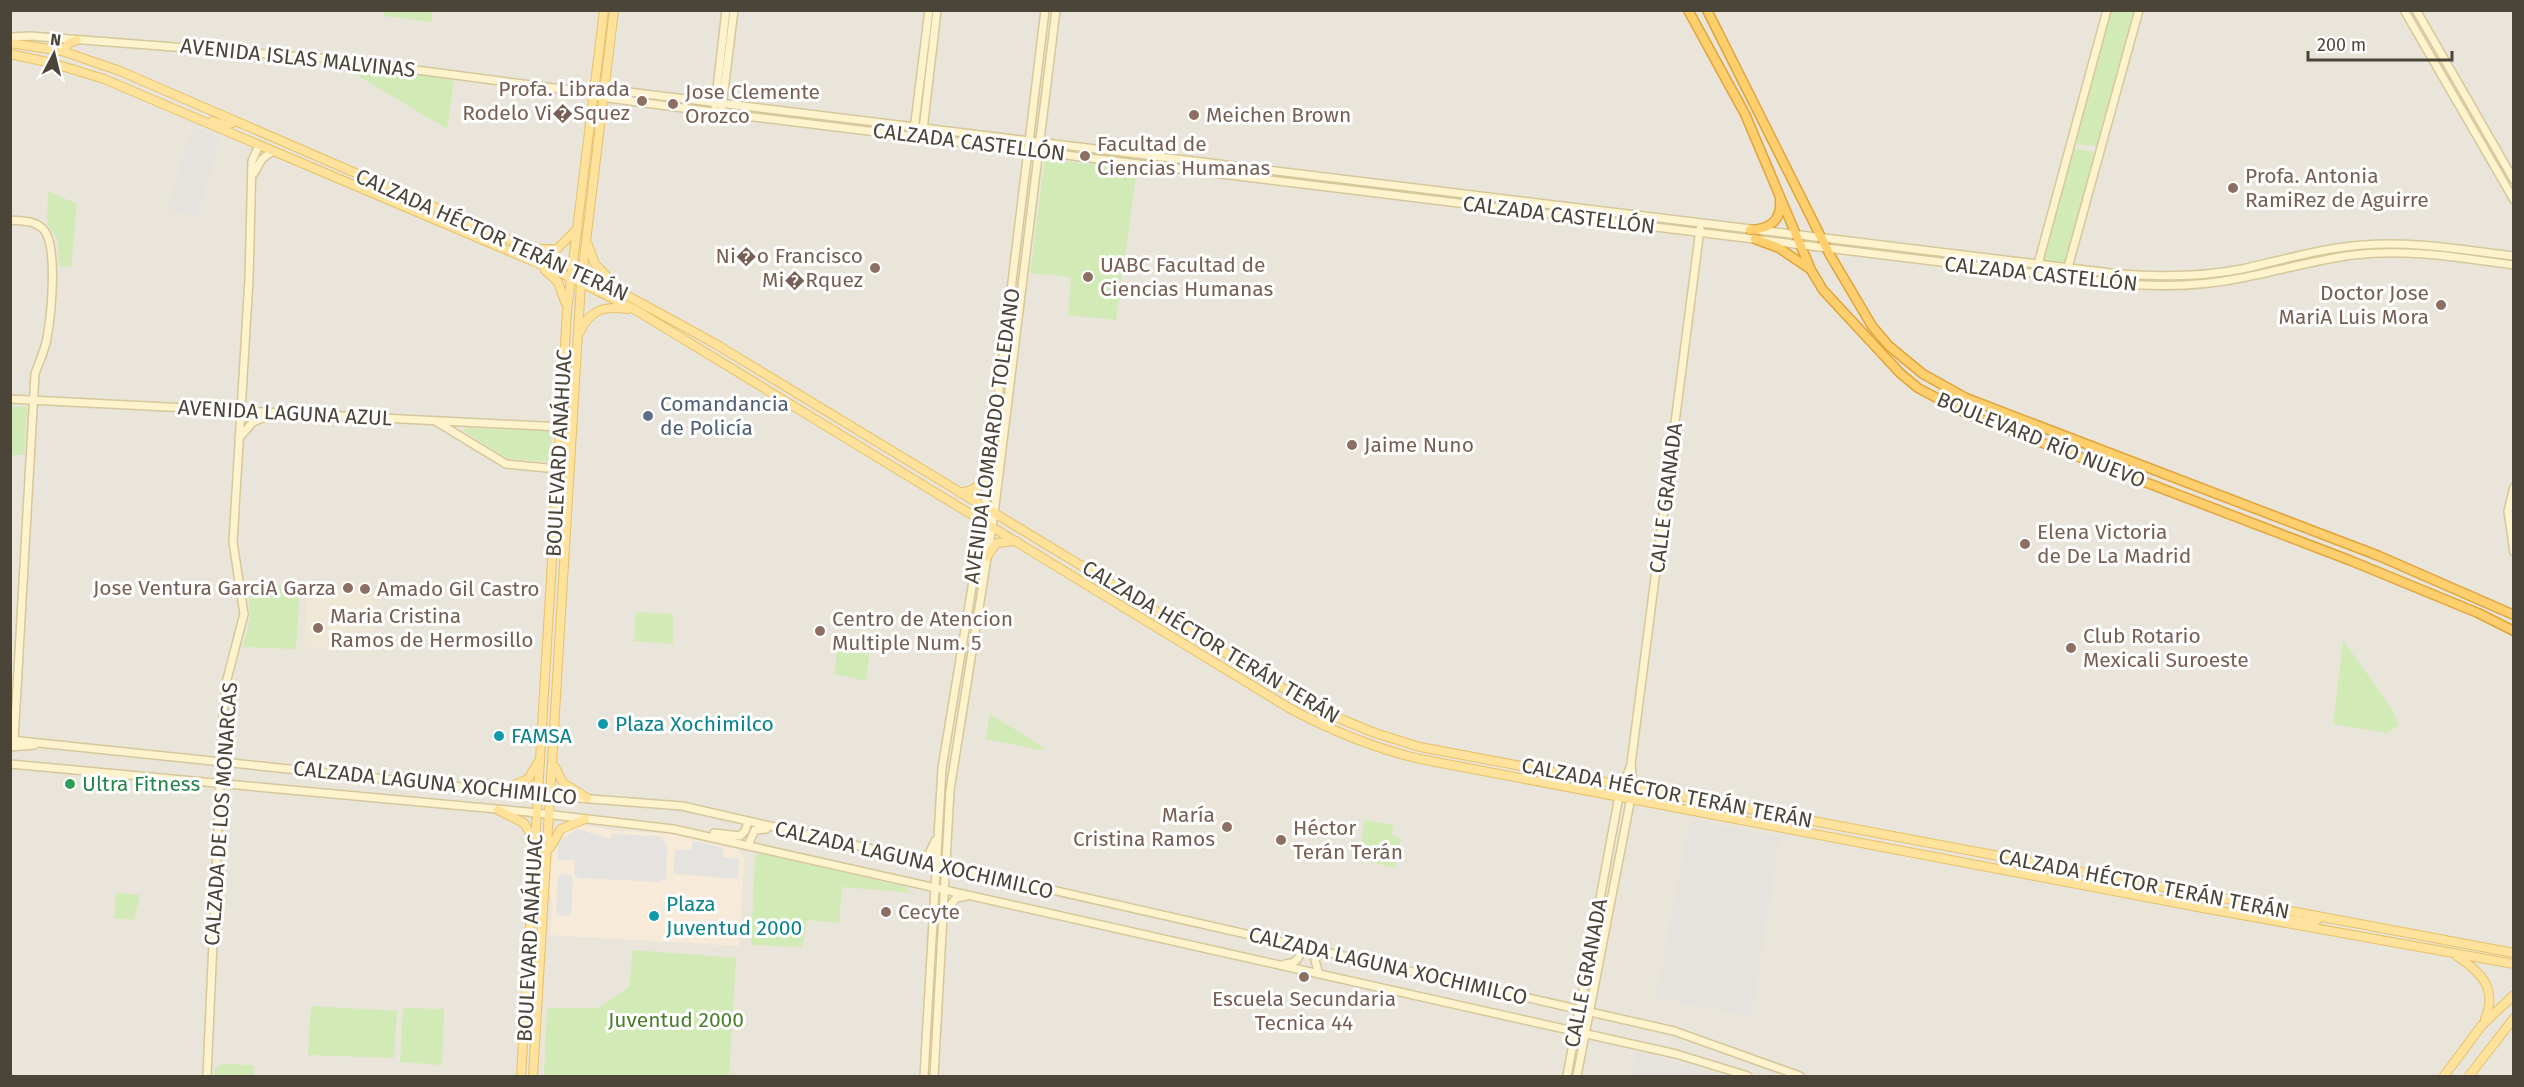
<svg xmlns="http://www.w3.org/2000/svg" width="2524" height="1087" font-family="'Fira Sans',sans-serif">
<rect width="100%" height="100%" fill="#f6f3ec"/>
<polygon fill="#eae5da" points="10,11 2513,11 2513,1076 11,1076"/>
<polygon fill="#f7ead8" points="583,825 611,830 671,834 739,850 744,858 739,946 550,935 552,907 549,886 553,849 564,831"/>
<g fill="#e6e2dd">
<polygon points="192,127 219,138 198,217 168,209"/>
<polygon points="1690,820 1780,837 1751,1016 1656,998"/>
<polygon points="1635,1052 1701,1069 1724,1076 1632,1076"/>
</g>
<polygon fill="#efe8d6" points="307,588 376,592 372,652 304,648"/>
<g fill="#d2eab5">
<polygon points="384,11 433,11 431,22 384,16"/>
<polygon points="2110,11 2134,11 2097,146 2072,144"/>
<polygon points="338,64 454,80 447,129"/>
<polygon points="2074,148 2097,153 2068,264 2044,260"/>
<polygon points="1045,159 1137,169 1116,320 1068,315 1071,277 1030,273"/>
<polygon points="48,191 77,204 71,267 59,266 58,240 47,224"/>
<polygon points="10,407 27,407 24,455 11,455"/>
<polygon points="465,428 549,431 552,433 551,462 508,459 464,431"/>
<polygon points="251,583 300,587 296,649 242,647 250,622 248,586"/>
<polygon points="636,612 673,614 673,644 634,641"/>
<polygon points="839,638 870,646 866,681 834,674"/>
<polygon points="2343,640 2392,709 2399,725 2388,733 2333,724"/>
<polygon points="990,714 1043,747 1045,751 986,739"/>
<polygon points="1364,820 1393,825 1392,835 1401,839 1395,868 1362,860 1360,857"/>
<polygon points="761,853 902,886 912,893 842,887 839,923 807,920 802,947 751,945 755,857"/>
<polygon points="116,893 140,895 134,920 114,918"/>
<polygon points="633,950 736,958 729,1076 544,1076 547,1008 598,1008 629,987"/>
<polygon points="311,1006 397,1011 394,1058 308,1055"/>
<polygon points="403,1008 444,1009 442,1065 400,1062"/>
<polygon points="223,1064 254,1065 254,1076 214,1076 215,1069"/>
</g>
<g fill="#e5e3e0">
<polygon points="577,829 611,839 611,834 659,836 667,844 666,880 661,880 661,882 577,878 577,875 574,875 575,861 558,859 558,842"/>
<polygon points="693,841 723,848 723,857 739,859 738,879 673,874 675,850 691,850"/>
<polygon points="561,874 571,875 573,879 571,916 556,915 558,878"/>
</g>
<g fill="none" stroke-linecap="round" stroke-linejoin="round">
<g stroke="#d6c79b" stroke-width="10">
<g id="secondary">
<polyline points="2404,10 2514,200"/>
<polyline points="2416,10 2514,180"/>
<path d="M10,37L31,36L332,59L585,92L593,96L721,113L2113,283C2155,287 2198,287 2241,278C2278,271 2315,260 2353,255C2407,248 2460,258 2514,265"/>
<path d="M585,92L594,88L612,90L2119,274C2160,277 2202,277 2242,269C2282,260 2322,248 2363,245C2414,241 2464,250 2514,256"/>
<polyline points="715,106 726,10"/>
<polyline points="722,107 734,10"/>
<polyline points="914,130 929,10"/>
<polyline points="923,130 937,10"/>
<polyline points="254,173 262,159 273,151"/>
<path d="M10,220C21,221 33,220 42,228C59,242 51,316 47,338C45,350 39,362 35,374L14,740"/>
<polyline points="2038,264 2107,10"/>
<polyline points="2067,271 2139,10"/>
<polyline points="10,399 560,427"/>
<polyline points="437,422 506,464 558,469"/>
<polyline points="239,438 253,422 272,414"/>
<polyline points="2514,487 2508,511 2514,552"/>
<polyline points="10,740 539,795 682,806 1674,1031 1800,1076"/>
<polyline points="10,747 34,745"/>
<polyline points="10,764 528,812 673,829 1676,1054 1748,1076"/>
<polyline points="714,833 740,836 745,831 748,822"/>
<polyline points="748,845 755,830 766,829"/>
<polyline points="916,859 929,854 935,841"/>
<polyline points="946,911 956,898 967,896"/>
<path d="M1285,964C1297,963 1303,957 1298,945"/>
<polyline points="1319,974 1315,960 1318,955 1327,952"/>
<polyline points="207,1076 223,718 226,683 244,614 233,542 249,279 252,161 259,145"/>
<polyline points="924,1076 942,768 983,521 1045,10"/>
<polyline points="934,1076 950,790 994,514 1056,10"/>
<polyline points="1567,1076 1619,796 1630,767"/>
<polyline points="1577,1076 1633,787 1631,764 1700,229"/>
</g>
</g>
<g stroke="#e6c16a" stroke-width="10">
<g id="primary">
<polyline points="10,43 62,51 120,71 582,271 714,343 1321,711 1375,733 1420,747 2514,953"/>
<polyline points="62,51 69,43 77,40"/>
<path d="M10,54L52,63L104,79L563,274L634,309L1289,708C1332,731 1373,748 1420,759L2203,908L2514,964"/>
<polyline points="212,121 226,125 235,122"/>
<polyline points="588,245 595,264 614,284"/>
<polyline points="540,249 557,249 574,232"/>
<polyline points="545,270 558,282 565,302"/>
<path d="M580,332C590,309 605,306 628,309"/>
<polyline points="560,427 565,434 568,464"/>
<path d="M960,493C977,491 983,482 990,468"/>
<polyline points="987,557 996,543 1016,541"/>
<polyline points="555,767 563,783 587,798"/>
<polyline points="502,790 528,779 540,759"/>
<polyline points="498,810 524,823 534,840"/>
<polyline points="550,848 561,829 585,819"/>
<polyline points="2272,917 2314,923 2320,917"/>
<path d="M2457,956C2481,972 2498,989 2485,1019"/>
<polyline points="521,1076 567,311 604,10"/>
<polyline points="533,1076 581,283 614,10"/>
<polyline points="2444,1076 2482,1025 2514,995"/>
<polyline points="2469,1076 2514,1018"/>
</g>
</g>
<g stroke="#e0a43c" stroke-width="11">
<g id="highway">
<polyline points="1688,10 1745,114 1811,270 1823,290 1900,373 1918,388 1967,414 2349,560 2478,613 2514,631"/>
<polyline points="1707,10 1830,255 1872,326 1889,346 1923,374 1966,398 2379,556 2514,615"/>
<path d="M1750,230C1769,229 1782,221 1780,200"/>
<polyline points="1755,239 1779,248 1810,269"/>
</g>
</g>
<use href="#secondary" stroke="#fff3cd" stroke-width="7"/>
<use href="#primary" stroke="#ffe39c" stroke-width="8"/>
<use href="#highway" stroke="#ffcf6e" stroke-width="8"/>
</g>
<g fill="#8d6e63" stroke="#fff" stroke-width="2">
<circle cx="642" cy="101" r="6"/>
<circle cx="673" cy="104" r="6"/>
<circle cx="1194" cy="115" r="6"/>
<circle cx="1085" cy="156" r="6"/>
<circle cx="2233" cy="188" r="6"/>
<circle cx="875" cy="268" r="6"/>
<circle cx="1088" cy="277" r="6"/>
<circle cx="2441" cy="305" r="6"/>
<circle cx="1352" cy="445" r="6"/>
<circle cx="2025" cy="544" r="6"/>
<circle cx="348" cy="588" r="6"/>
<circle cx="365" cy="589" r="6"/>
<circle cx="318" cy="628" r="6"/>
<circle cx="820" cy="631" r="6"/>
<circle cx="2071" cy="648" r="6"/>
<circle cx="1227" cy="827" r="6"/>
<circle cx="1281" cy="840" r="6"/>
<circle cx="886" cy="912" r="6"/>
<circle cx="1304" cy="977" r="6"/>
</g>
<circle fill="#5c6f8a" stroke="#fff" stroke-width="2" cx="648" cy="416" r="6"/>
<g fill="#0f9aa8" stroke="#fff" stroke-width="2">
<circle cx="603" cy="724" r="6"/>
<circle cx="499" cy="736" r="6"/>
<circle cx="654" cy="916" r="6"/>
</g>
<circle fill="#2e9e5b" stroke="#fff" stroke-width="2" cx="70" cy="784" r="6"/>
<g text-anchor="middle" stroke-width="6" stroke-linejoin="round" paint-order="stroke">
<g font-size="21" fill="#4b4439" stroke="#fff">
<text transform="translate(298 58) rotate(6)" y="7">AVENIDA ISLAS MALVINAS</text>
<text transform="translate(969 142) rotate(7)" y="7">CALZADA CASTELLÓN</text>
<text transform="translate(1559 215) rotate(7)" y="7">CALZADA CASTELLÓN</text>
<text transform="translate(492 235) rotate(24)" y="7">CALZADA HÉCTOR TERÁN TERÁN</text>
<text transform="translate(2041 274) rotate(6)" y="7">CALZADA CASTELLÓN</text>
<text transform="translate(285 413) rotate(3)" y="7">AVENIDA LAGUNA AZUL</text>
<text transform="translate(992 436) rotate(-82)" y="7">AVENIDA LOMBARDO TOLEDANO</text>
<text transform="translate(2041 440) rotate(22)" y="7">BOULEVARD RÍO NUEVO</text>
<text transform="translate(559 453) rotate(-87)" y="7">BOULEVARD ANÁHUAC</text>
<text transform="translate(1666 498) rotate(-83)" y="7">CALLE GRANADA</text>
<text transform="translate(1211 642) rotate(31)" y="7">CALZADA HÉCTOR TERÁN TERÁN</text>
<text transform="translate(435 783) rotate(6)" y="7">CALZADA LAGUNA XOCHIMILCO</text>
<text transform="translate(1667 793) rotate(11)" y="7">CALZADA HÉCTOR TERÁN TERÁN</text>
<text transform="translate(221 814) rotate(-86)" y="7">CALZADA DE LOS MONARCAS</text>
<text transform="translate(914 860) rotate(13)" y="7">CALZADA LAGUNA XOCHIMILCO</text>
<text transform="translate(2144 884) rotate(11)" y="7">CALZADA HÉCTOR TERÁN TERÁN</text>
<text transform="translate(530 938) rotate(-87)" y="7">BOULEVARD ANÁHUAC</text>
<text transform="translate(1388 966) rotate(13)" y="7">CALZADA LAGUNA XOCHIMILCO</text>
<text transform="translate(1586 973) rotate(-79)" y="7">CALLE GRANADA</text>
</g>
<g font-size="21" fill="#785e54" stroke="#fff" text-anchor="start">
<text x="630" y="96" text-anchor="end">Profa. Librada<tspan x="630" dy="24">Rodelo Vi�Squez</tspan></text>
<text x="685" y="99">Jose Clemente<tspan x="685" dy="24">Orozco</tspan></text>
<text x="1206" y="122">Meichen Brown</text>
<text x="1097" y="151">Facultad de<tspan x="1097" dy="24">Ciencias Humanas</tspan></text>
<text x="2245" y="183">Profa. Antonia<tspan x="2245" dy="24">RamiRez de Aguirre</tspan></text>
<text x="863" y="263" text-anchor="end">Ni�o Francisco<tspan x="863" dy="24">Mi�Rquez</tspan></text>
<text x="1100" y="272">UABC Facultad de<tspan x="1100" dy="24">Ciencias Humanas</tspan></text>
<text x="2429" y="300" text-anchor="end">Doctor Jose<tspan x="2429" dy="24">MariA Luis Mora</tspan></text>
<text x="1364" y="452">Jaime Nuno</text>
<text x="2037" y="539">Elena Victoria<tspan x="2037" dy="24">de De La Madrid</tspan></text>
<text x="336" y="595" text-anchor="end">Jose Ventura GarciA Garza</text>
<text x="377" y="596">Amado Gil Castro</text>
<text x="330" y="623">Maria Cristina<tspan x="330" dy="24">Ramos de Hermosillo</tspan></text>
<text x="832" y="626">Centro de Atencion<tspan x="832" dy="24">Multiple Num. 5</tspan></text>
<text x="2083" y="643">Club Rotario<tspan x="2083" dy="24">Mexicali Suroeste</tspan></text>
<text x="1215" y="822" text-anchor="end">María<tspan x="1215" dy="24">Cristina Ramos</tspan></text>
<text x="1293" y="835">Héctor<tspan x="1293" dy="24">Terán Terán</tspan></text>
<text x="898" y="919">Cecyte</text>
<text x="1304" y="1006" text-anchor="middle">Escuela Secundaria<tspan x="1304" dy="24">Tecnica 44</tspan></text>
</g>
<g font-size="21" fill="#4e5e75" stroke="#fff" text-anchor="start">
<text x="660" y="411">Comandancia<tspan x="660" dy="24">de Policía</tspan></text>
</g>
<g font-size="21" fill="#0d838f" stroke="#fff" text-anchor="start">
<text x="615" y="731">Plaza Xochimilco</text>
<text x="511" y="743">FAMSA</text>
<text x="666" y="911">Plaza<tspan x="666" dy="24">Juventud 2000</tspan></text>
</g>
<g font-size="21" fill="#27864d" stroke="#fff" text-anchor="start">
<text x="82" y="791">Ultra Fitness</text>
</g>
<g font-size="21" fill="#4a7f2a" stroke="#fff">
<text x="676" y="1027">Juventud 2000</text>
</g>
</g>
<rect width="2524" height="1087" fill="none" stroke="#4b4439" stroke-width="24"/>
<g transform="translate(54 54) rotate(7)" stroke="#ffffff" stroke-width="4.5" paint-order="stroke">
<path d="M0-4.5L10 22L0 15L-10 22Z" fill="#4b4439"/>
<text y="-9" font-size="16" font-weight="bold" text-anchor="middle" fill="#4b4439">N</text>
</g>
<path d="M2308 51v9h144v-9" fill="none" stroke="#4b4439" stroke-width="3"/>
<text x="2317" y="51" font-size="18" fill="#4b4439" stroke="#ffffff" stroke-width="4.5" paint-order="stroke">200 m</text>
</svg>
